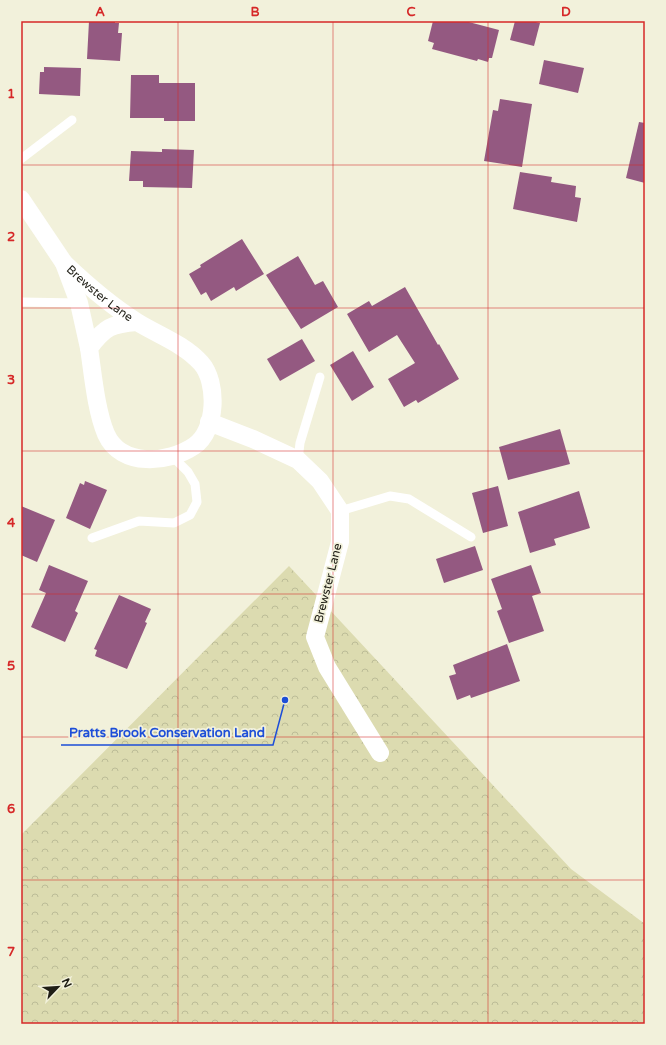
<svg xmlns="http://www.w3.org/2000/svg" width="666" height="1045" font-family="'Varela Round',sans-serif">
<defs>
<pattern id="forest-crowns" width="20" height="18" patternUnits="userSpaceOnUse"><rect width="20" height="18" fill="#dcdbb0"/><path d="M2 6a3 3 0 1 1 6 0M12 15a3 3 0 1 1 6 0" fill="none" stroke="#bcbc97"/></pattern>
</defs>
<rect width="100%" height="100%" fill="#f2f1db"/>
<polygon fill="url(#forest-crowns)" points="289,566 571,869 645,924 645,1024 21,1024 21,835"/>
<g fill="#945981">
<polygon points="89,21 115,21 115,23 119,23 118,33 122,33 120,61 87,59"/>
<polygon points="433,21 465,21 499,30 492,58 489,58 488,62 478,59 477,61 432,49 434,43 428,41"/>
<polygon points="515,21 531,21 540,23 534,46 510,40"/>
<polygon points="544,60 584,68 578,93 539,84"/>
<polygon points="44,67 81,68 80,96 39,94 40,72 44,72"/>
<polygon points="131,75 159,75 159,83 195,83 195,121 164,121 164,118 130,118"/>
<polygon points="500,99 532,104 522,167 484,161 493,110 498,111"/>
<polygon points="639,122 645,123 645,183 626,178"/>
<polygon points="162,149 194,150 192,188 143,187 143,181 129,181 131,151 162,152"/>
<polygon points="520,172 552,177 551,182 576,186 575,197 581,198 577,222 513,209"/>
<polygon points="242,239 264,274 236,291 234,287 211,301 206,292 201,295 189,274 201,267 200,265"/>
<polygon points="298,256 315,285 323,281 338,307 301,329 266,275"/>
<polygon points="405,287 438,345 439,344 459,379 418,403 416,400 404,407 388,379 415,363 397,335 369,352 347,314 369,301 372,306"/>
<polygon points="302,339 315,361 280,381 267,359"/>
<polygon points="353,351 374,387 352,401 330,365"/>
<polygon points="560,429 570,464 508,480 499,447"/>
<polygon points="85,481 107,490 90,529 66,518 80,483 84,485"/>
<polygon points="498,486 508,526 483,533 472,493"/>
<polygon points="579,491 590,528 554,539 556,545 530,553 518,512"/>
<polygon points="21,506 55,520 37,562 21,555"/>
<polygon points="475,546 483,570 444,583 436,559"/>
<polygon points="49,565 88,581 75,611 78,613 65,642 31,627 46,593 39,590"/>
<polygon points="531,565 541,593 532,596 544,631 509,643 497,611 502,609 491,579"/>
<polygon points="119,595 151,609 145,622 147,623 127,669 95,656 97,650 94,649"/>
<polygon points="507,644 520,681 471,698 470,695 457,700 449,676 456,674 453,665"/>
</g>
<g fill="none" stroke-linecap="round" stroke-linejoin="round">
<g stroke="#fff" stroke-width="9">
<polyline points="21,159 72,120"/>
<polyline points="21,302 79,303"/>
<polyline points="298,460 300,443 320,377"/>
<polyline points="340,511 390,496 409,499 471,537"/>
<polyline points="92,538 139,521 174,523 190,515 197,502 195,484 188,472 172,456"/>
</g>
<g stroke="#fff" stroke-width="18">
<polyline points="21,199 64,263 79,303 89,348"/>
<path id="s1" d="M64,263C87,285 110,305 137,322C158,335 184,344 201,363C218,382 217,431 194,446C169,463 121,468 106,434C96,410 93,375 89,348C105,327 111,324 137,322"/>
<polyline points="209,422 253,439 298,460 320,481 340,511 340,542 315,637 327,667 380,753"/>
</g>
</g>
<path fill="none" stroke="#d62828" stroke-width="1" stroke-opacity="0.55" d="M178,21V1024M333,21V1024M488,21V1024M21,165H645M21,308H645M21,451H645M21,594H645M21,737H645M21,880H645"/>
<g text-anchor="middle" stroke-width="3.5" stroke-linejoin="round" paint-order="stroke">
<g font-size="12" fill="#1f1e16" stroke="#f2f1db">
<text dy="4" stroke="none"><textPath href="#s1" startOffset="47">Brewster Lane</textPath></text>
<text transform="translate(328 583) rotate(-76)" y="4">Brewster Lane</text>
</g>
</g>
<path fill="none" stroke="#1d4ed8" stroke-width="1.5" d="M285 700L273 745H61"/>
<circle fill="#1d4ed8" stroke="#f2f1db" stroke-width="1.5" cx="285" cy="700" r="4"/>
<g font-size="13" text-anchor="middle" font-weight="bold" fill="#1d4ed8" stroke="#f2f1db" stroke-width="3.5" stroke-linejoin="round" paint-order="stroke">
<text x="167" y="737">Pratts Brook Conservation Land</text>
</g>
<rect width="666" height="1045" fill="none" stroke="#f2f1db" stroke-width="44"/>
<g transform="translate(58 987) rotate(65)" stroke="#f2f1db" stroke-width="3" paint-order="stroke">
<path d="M0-3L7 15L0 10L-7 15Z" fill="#1f1e16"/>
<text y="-6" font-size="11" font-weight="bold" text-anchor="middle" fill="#1f1e16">N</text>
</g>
<rect x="22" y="22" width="622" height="1001" fill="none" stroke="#d62828" stroke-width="1.5"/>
<g font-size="13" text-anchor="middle" font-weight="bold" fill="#d62828">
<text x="100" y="16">A</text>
<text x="255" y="16">B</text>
<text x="411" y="16">C</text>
<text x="566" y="16">D</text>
<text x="11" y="98">1</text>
<text x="11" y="241">2</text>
<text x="11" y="384">3</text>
<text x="11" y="527">4</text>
<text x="11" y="670">5</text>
<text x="11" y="813">6</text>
<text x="11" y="956">7</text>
</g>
</svg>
